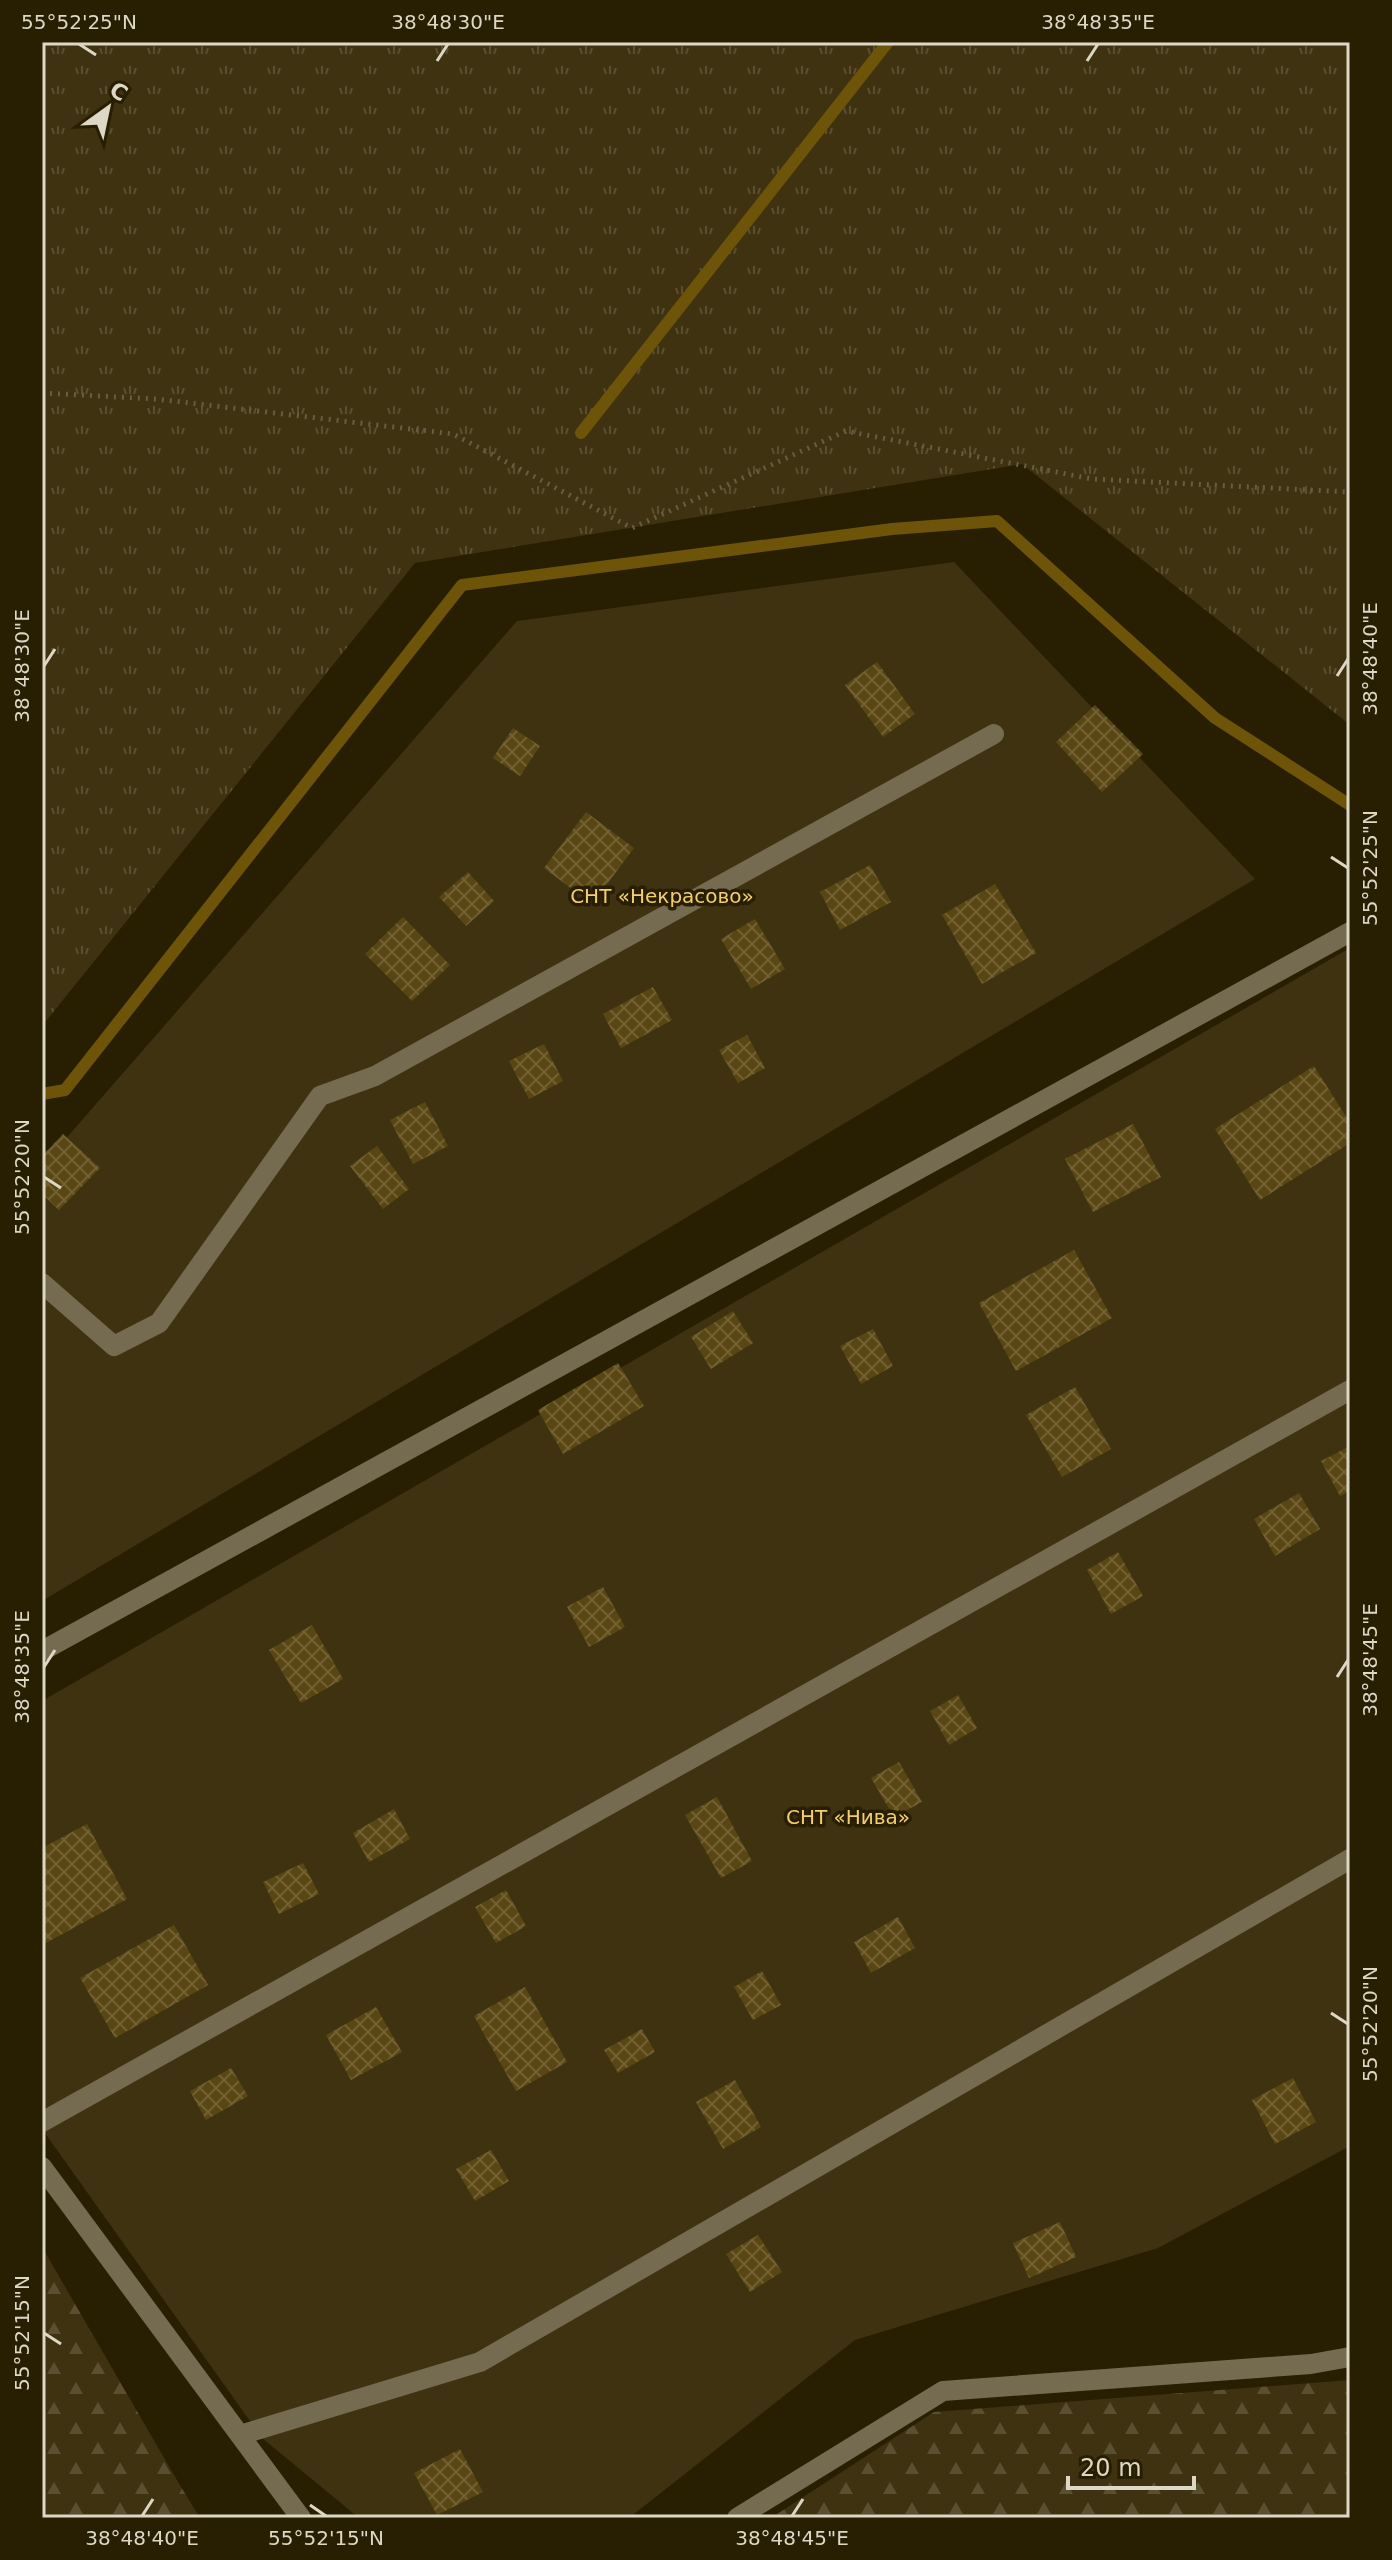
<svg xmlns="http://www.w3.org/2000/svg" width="1392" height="2560" font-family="'DejaVu Sans',sans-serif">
<defs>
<pattern id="grass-tufts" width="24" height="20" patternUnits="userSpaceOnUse" patternTransform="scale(2)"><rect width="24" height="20" fill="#3f3210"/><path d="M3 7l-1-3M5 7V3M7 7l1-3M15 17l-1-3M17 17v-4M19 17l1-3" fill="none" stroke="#5a4f31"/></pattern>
<pattern id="forest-firs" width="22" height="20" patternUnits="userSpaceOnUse" patternTransform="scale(2)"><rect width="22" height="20" fill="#3f3210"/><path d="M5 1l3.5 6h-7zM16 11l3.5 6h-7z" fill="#5a4f31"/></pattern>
<pattern id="building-cross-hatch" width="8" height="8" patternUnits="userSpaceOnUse" patternTransform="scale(2)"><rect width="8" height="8" fill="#594612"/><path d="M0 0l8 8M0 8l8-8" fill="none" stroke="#706033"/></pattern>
</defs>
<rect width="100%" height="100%" fill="#281e02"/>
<polygon fill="url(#grass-tufts)" points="42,42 1350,42 1350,725 1022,464 415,563 42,1026"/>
<g fill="url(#forest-firs)">
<polygon points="42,2247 178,2482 200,2518 42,2518"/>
<polygon points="1350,2380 1350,2518 771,2518 934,2412"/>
</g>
<g fill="#3f3210">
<polygon points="954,562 1255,879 42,1601 42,1166 517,621"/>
<polygon points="1350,948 1350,2146 1158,2248 855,2340 629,2518 359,2518 262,2438 42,2129 42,1701"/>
</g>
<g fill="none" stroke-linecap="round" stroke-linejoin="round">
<g stroke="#6d5409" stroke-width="12">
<polyline points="581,433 888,42"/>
<polyline points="42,1094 65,1090 462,585 892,529 997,521 1215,718 1350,805"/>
</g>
</g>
<g fill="url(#building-cross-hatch)">
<polygon points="877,662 915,714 883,737 845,685"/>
<polygon points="1095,705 1143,754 1102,792 1056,742"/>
<polygon points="513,728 540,746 520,776 493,758"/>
<polygon points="586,812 634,848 592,904 544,868"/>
<polygon points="870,865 891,902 840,930 820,892"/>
<polygon points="468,872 494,901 466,926 439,897"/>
<polygon points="995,884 1036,953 982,984 942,915"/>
<polygon points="403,917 450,965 412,1001 365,954"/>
<polygon points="755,919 785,969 751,989 721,939"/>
<polygon points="653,987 672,1020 621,1048 603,1014"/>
<polygon points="747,1035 765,1068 738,1083 719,1050"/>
<polygon points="544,1044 563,1081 529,1099 509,1061"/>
<polygon points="1314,1066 1350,1123 1350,1143 1260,1200 1215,1129"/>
<polygon points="425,1102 448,1146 413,1164 390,1120"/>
<polygon points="1133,1124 1161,1177 1093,1212 1065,1159"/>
<polygon points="63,1134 100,1168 59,1210 42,1194 42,1156"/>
<polygon points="377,1146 409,1189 383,1209 350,1166"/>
<polygon points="1074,1250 1112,1318 1016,1371 979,1303"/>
<polygon points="733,1311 753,1343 711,1369 691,1337"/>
<polygon points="873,1329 893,1366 861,1384 840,1346"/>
<polygon points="618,1363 644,1406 563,1454 538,1410"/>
<polygon points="1075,1387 1111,1449 1062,1477 1026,1415"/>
<polygon points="1350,1446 1350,1491 1340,1496 1321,1461"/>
<polygon points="1299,1493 1320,1529 1275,1556 1254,1519"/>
<polygon points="1118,1552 1143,1596 1111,1614 1087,1570"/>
<polygon points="603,1587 625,1627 589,1647 567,1607"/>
<polygon points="312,1625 343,1679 301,1703 269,1650"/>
<polygon points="958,1695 977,1728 949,1745 930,1711"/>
<polygon points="899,1762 922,1802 894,1817 871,1778"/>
<polygon points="717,1797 752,1861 721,1878 685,1815"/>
<polygon points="394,1809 410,1839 369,1862 353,1833"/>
<polygon points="87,1824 127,1899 42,1945 42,1848"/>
<polygon points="303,1863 319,1894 279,1914 263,1882"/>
<polygon points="506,1890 526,1926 496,1943 475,1907"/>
<polygon points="898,1917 915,1948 871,1973 854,1942"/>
<polygon points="174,1925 208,1985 115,2038 80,1978"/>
<polygon points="762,1971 781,2005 753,2020 734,1987"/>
<polygon points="525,1987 567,2062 516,2091 474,2016"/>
<polygon points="376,2007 402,2052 351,2080 326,2035"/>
<polygon points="642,2029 655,2052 618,2073 604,2050"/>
<polygon points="231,2068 248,2096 206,2120 190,2091"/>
<polygon points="1293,2078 1316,2122 1275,2144 1252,2100"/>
<polygon points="735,2080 761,2127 723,2149 696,2102"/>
<polygon points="491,2150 509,2181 475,2201 456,2169"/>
<polygon points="1060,2222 1076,2257 1029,2278 1013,2243"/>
<polygon points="758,2235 782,2272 750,2292 726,2254"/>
<polygon points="460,2449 483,2492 437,2515 414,2473"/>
</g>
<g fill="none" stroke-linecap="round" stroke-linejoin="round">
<polyline stroke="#655d44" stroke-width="5" stroke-dasharray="2 6" stroke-linecap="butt" points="42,393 156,399 453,434 632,528 846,431 1092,479 1350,492"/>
<g stroke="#756b51" stroke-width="20">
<polyline points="42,1283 114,1346 159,1323 320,1096 375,1076 994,734"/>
<polyline points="42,1651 1350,932"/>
<polyline points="42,2122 1350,1390"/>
<polyline points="42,2167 301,2518"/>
<polyline points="240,2435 480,2362 1350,1859"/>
<polyline points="737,2518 943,2391 1311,2364 1350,2357"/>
</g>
</g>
<path fill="none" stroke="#ddd7c6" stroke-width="3" d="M79,44L96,55M437,61L448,44M1087,61L1098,44M44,666L55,649M1337,676L1348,659M1331,857L1348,868M44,1177L61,1188M44,1667L55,1650M1337,1677L1348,1660M1331,2013L1348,2024M44,2333L61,2344M310,2505L326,2516M142,2516L153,2499M792,2516L803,2499"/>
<g text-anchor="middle" stroke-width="7" stroke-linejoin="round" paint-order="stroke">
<g font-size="20" fill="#f3ce70" stroke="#281e02">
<text x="662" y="903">СНТ «Некрасово»</text>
<text x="848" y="1824">СНТ «Нива»</text>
</g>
</g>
<rect width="1392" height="2560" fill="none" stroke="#281e02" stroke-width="88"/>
<g transform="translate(108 108) rotate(33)" stroke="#281e02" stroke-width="6" paint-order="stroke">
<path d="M0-6L14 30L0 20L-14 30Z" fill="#ddd7c6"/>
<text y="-12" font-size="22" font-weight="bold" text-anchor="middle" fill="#ddd7c6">С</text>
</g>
<path d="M1068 2476v12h126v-12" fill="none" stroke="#ddd7c6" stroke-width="4"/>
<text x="1080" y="2476" font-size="24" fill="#ddd7c6" stroke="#281e02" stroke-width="6" paint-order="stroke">20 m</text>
<rect x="44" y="44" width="1304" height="2472" fill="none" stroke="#ddd7c6" stroke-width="3"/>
<g font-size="20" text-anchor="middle" fill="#ddd7c6">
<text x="79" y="29">55°52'25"N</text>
<text x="448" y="29">38°48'30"E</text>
<text x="1098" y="29">38°48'35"E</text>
<text transform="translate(1370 659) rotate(-90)" y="7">38°48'40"E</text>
<text transform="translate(22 666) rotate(-90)" y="7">38°48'30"E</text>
<text transform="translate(1370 868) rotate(-90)" y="7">55°52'25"N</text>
<text transform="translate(22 1177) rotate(-90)" y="7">55°52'20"N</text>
<text transform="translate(1370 1660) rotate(-90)" y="7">38°48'45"E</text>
<text transform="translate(22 1667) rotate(-90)" y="7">38°48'35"E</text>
<text transform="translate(1370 2024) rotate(-90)" y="7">55°52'20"N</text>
<text transform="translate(22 2333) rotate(-90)" y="7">55°52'15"N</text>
<text x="142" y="2545">38°48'40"E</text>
<text x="326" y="2545">55°52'15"N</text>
<text x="792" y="2545">38°48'45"E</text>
</g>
</svg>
